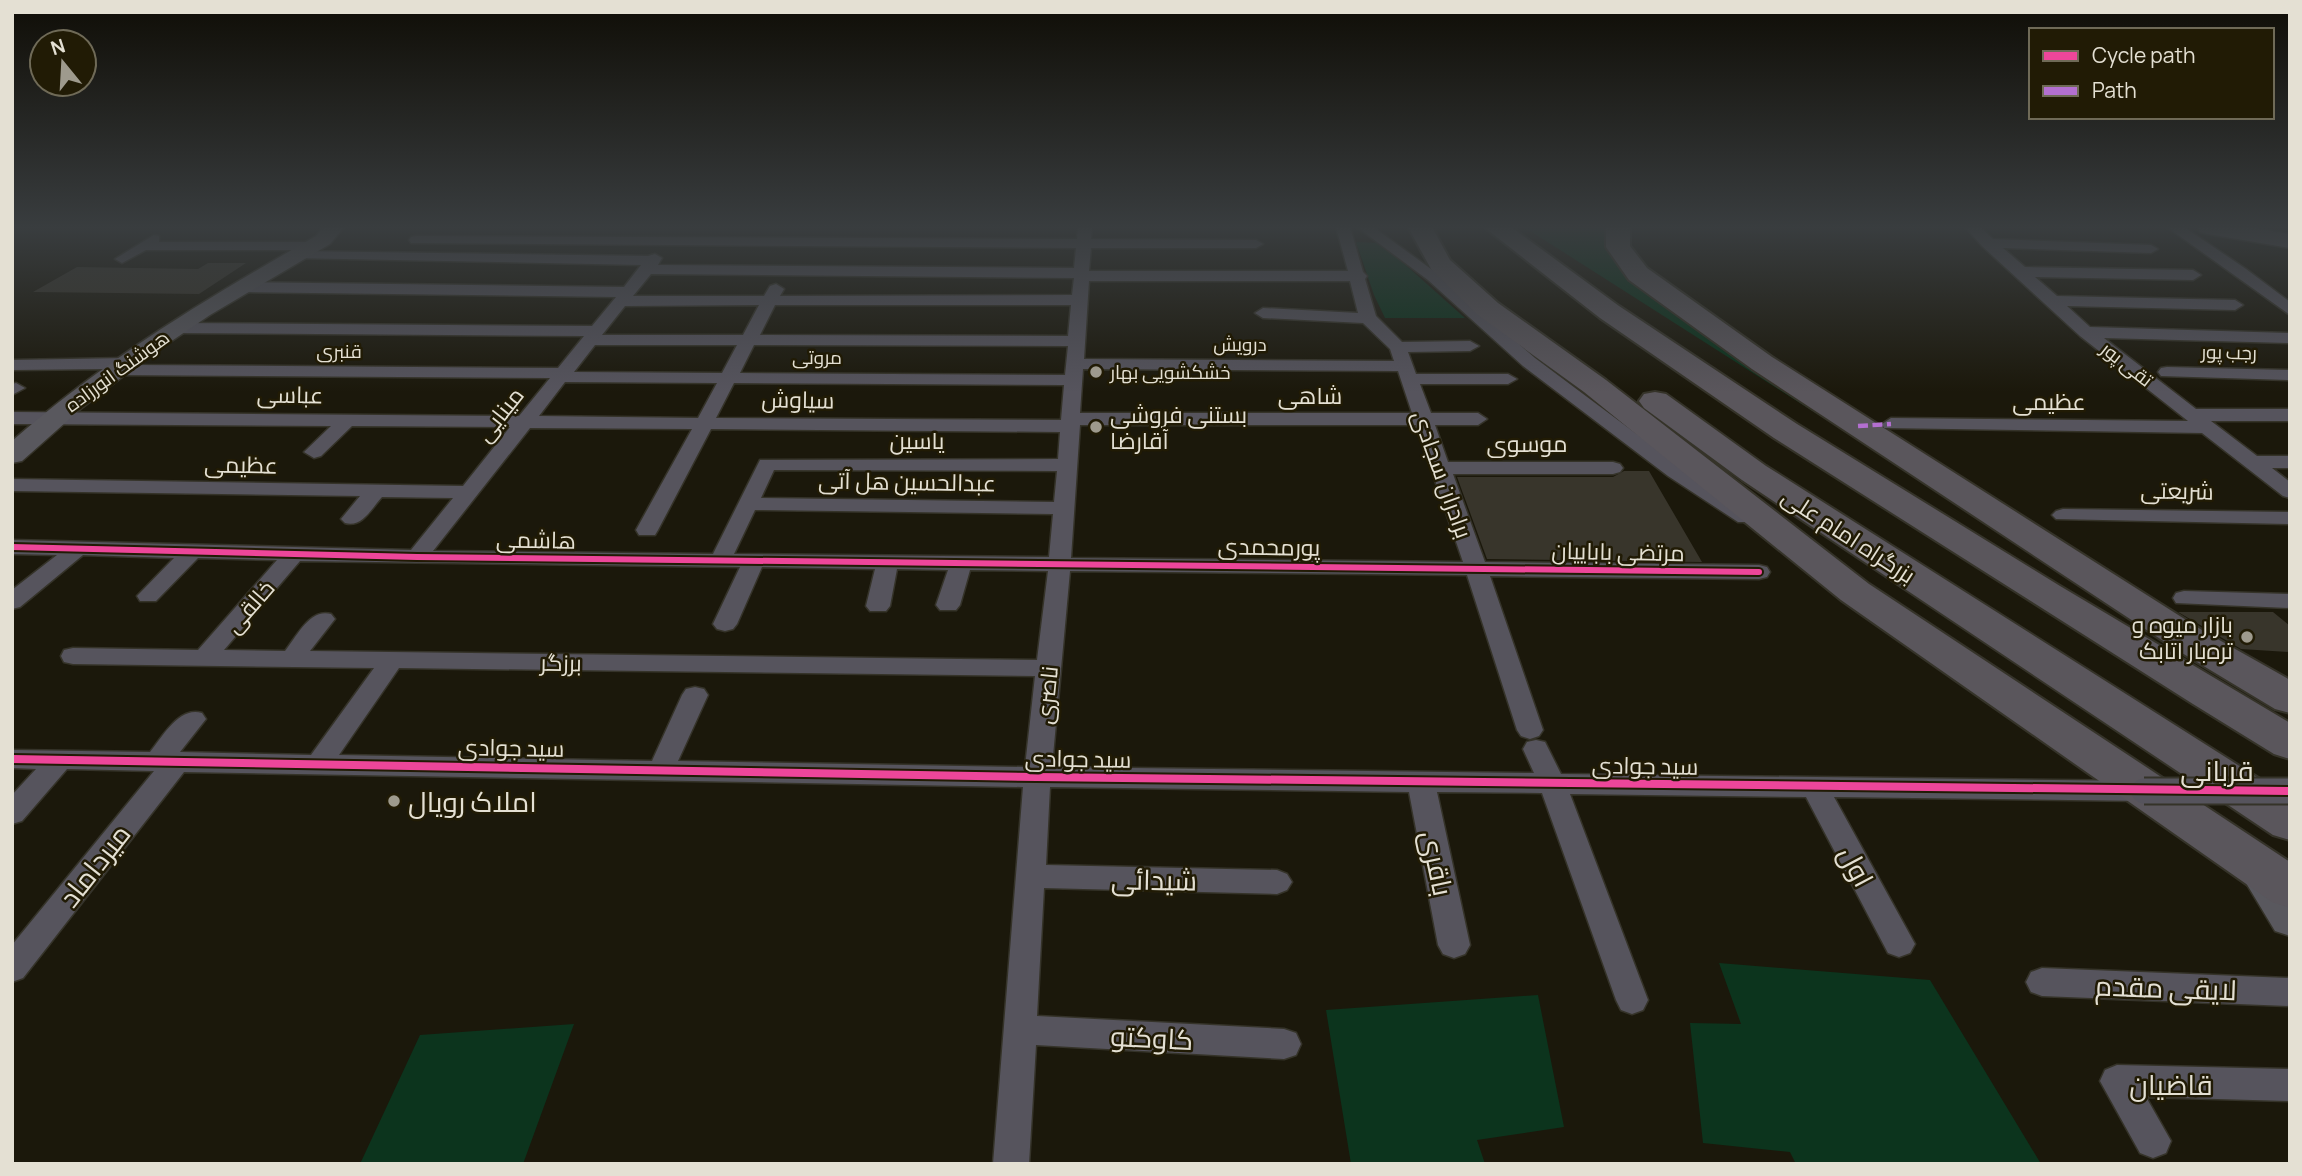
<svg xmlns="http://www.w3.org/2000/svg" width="2302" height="1176" viewBox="0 0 2302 1176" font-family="Manrope,Cairo,sans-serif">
<rect width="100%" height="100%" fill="#1b180b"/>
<path fill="#0c341d" d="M 1524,227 L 1607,227 L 1609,247 L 1938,491 Z
M 1356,242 L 1381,243 L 1465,318 L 1385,318 L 1374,295 Z
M 1719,963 L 1930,980 L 2041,1164 L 1796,1164 L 1790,1152 L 1703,1143 L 1690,1023 L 1741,1024 Z
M 1538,995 L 1564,1127 L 1477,1140 L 1485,1164 L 1351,1164 L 1326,1010 Z
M 574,1024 L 523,1164 L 360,1164 L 420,1035 Z"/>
<path fill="#38352b" d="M 208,263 L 246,263 L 199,294 L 33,292 L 77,267 L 198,269 Z
M 1624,471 L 1649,471 L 1702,562 L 1487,559 L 1457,477 L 1613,477 Z
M 2178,612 L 2273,612 L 2290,626 L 2290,652 L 2241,649 Z"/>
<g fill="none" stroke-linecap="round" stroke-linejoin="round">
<g stroke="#353329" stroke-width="3">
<path id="minor" d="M 1078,227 L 1092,227 L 1091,239 L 1256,240 L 1263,244 L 1256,248 L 1091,248 L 1089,271 L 1348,271 L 1336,227 L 1350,227 L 1363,272 L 1367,276 L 1365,279 L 1376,316 L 1402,342 L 1470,341 L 1479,346 L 1470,351 L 1408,352 L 1416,374 L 1508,374 L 1517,379 L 1508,384 L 1420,384 L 1431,413 L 1478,413 L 1487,419 L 1478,425 L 1435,425 L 1448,462 L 1613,462 L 1620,464 L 1623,468 L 1620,472 L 1613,474 L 1453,474 L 1485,562 L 1759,565 L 1767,567 L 1770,572 L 1767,577 L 1759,579 L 1490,576 L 1543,730 L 1539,736 L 1530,739 L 1521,736 L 1517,730 L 1467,575 L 1070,571 L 1052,767 L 1534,773 L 1523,749 L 1527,742 L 1536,740 L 1545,742 L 1561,774 L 2144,781 L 2154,784 L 2158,791 L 2154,798 L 2144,801 L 1834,797 L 1915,944 L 1910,953 L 1899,957 L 1888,953 L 1806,797 L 1570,794 L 1648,1000 L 1643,1010 L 1632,1014 L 1621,1010 L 1616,1000 L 1542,793 L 1437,792 L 1470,945 L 1465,954 L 1454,958 L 1443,954 L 1438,945 L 1409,792 L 1050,787 L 1046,865 L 1277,870 L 1287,874 L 1292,882 L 1287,890 L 1277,894 L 1044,888 L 1037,1016 L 1284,1029 L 1296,1033 L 1301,1044 L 1296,1055 L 1284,1059 L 1036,1045 L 1029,1164 L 993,1164 L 1023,787 L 184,772 L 23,978 L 12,982 L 12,945 L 154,771 L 67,769 L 22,821 L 12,824 L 12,795 L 36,769 L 12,768 L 12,750 L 150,752 C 163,736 179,706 202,713 L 206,719 L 180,752 L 311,755 L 374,668 L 73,664 L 64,662 L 61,656 L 64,650 L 73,648 L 198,650 L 277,560 L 198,558 L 156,601 L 140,601 L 137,596 L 174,558 L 83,555 L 20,607 L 12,609 L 12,590 L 57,555 L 12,554 L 12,540 L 411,550 L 453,498 L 382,497 C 371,509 362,528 345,523 L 341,519 L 360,496 L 12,491 L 12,479 L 463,486 L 510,427 L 352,426 L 321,456 L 314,458 L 304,452 L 331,426 L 12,424 L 12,412 L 519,416 L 550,378 L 116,375 L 110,374 L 108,369 L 12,370 L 12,360 L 126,358 L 132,359 L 133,365 L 558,368 L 584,336 L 176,333 L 168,328 L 176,323 L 592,326 L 616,297 L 243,292 L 235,287 L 243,282 L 624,287 L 641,265 L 292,258 L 290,255 L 297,251 L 648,256 L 655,254 L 662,258 L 658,265 L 1074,268 L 1076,248 L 411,243 L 409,240 L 411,237 L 416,236 L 1077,239 ZM 651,274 L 1074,278 L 1072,295 L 780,296 L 784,289 L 776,284 L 770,286 L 764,296 L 633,296 ZM 1089,281 L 1350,281 L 1358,313 L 1263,308 L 1255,313 L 1263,318 L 1363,323 L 1390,349 L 1394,361 L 1084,359 ZM 759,305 L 743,335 L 602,335 L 625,306 ZM 775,305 L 1071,305 L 1068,336 L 760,335 ZM 595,345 L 737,345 L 722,373 L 574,372 ZM 754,345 L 1068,346 L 1065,375 L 740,373 ZM 1083,369 L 1398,371 L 1412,413 L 1080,413 ZM 565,382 L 717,383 L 698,418 L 539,416 ZM 734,383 L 1064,385 L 1061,420 L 716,418 ZM 1080,425 L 1416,425 L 1463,562 L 1071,558 ZM 530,428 L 692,429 L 636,530 L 639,535 L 655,535 L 658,530 L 711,429 L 1060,432 L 1058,459 L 760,460 L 713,554 L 433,551 ZM 774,470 L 1057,471 L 1054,502 L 761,498 ZM 755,510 L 1053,514 L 1049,557 L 734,554 ZM 300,561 L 740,567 L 713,624 L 717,629 L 725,631 L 733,629 L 737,624 L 762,567 L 875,569 L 866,606 L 870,611 L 886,611 L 890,606 L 897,569 L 948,570 L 936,605 L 940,610 L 956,610 L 960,605 L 970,570 L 1048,571 L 1037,660 L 310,651 L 335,619 L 331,614 C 310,608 297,636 285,651 L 224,650 ZM 399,668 L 1035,676 L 1025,767 L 678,761 L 708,695 L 704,689 L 695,687 L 686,689 L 682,695 L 652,761 L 339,755 Z
M 1357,227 L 1373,227 L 1438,274 L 1535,358 L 1682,468 L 1752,514 L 1756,518 L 1752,522 L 1738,522 L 1668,476 L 1523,366 L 1428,280 Z
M 1965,227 L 1980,227 L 1993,239 L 2151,245 L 2158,249 L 2151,253 L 2003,248 L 2025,267 L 2193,270 L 2201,275 L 2193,280 L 2035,277 L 2057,296 L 2235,300 L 2243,305 L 2235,310 L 2067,306 L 2090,327 L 2290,333 L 2290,343 L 2104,338 L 2196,409 L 2290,409 L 2290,421 L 2211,421 L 2257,456 L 2290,456 L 2290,468 L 2272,468 L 2290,482 L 2290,498 L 2283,496 L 2202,433 L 1884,428 L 1882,424 L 1891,418 L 2188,421 L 2080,336 L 1982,246 Z
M 2167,227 L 2184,227 L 2246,269 L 2290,302 L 2290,315 Z
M 154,235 L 159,236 L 159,242 L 314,242 L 321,246 L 314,250 L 146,250 L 122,263 L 115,259 Z
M 2167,367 L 2290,370 L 2290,380 L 2161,376 L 2158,372 L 2161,368 Z
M 16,383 L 25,388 L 12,395 L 12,384 Z
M 2063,509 L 2290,512 L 2290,524 L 2056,519 L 2052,515 L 2056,511 Z
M 2184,591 L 2290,594 L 2290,608 L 2176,603 L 2173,598 L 2176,593 Z
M 2042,968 L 2290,978 L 2290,1006 L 2042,996 L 2031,992 L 2026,982 L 2031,972 Z
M 2117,1065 L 2290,1069 L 2290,1101 L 2146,1097 L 2171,1141 L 2166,1153 L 2153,1158 L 2140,1153 L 2100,1081 L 2105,1070 Z"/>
</g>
<g stroke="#353329" stroke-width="3">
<path id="secondary" d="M 323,227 L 344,227 L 330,244 L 210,315 L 148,357 L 83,407 L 22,461 L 12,463 L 12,441 C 108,357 206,299 316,236 Z
M 2257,852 C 2296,865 2290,903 2290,936 L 2275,931 L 2237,868 L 2243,857 Z"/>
</g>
<g stroke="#353329" stroke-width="3">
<path id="primary" d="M 2197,227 L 2249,227 L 2290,234 L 2290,248 L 2208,234 L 2200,232 Z"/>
</g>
<g stroke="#353329" stroke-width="4">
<path id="trunk" d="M 1408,227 L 1432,227 L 1450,260 L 1498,303 L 1606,380 L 1869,584 L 2290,862 L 2290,908 L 2272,902 L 1841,600 L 1584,392 L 1478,315 L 1431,269 Z
M 1484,227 L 1511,227 L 1619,306 L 1797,424 L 2060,586 L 2290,723 L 2290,759 L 2274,754 L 2193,704 L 1774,438 L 1600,318 Z
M 1606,227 L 1630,227 L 1630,246 L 1647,268 L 1772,357 L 2205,632 L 2290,680 L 2290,713 L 2275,709 L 2177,650 L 1752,369 L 1629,280 L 1606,247 Z
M 1655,392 L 1666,394 L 1766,466 L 2290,798 L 2290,840 L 2273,835 L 1742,480 L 1644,408 L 1639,401 L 1644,394 Z"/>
</g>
<use href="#minor" fill="#56545d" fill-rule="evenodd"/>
<use href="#secondary" fill="#59585e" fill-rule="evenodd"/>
<use href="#primary" fill="#57545b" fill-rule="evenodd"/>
<use href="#trunk" fill="#5a565c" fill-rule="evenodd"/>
<g stroke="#353329" stroke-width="29" stroke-linecap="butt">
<path id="minor-bridge" d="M 2144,791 L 2290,791"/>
</g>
<use href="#minor-bridge" stroke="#56545d" stroke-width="25"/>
<path stroke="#b36fd0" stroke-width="4.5" stroke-dasharray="10 4.5" stroke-linecap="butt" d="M 1858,426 L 1891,424"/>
<g stroke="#211b05" stroke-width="10">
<path id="cycleway-far1" d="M 12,547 L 417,557 L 1759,572"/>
</g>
<g stroke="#211b05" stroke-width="12">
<path id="cycleway" d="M 12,759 L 1037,777 L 2290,791"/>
</g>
<use href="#cycleway-far1" stroke="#ed469a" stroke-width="6"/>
<use href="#cycleway" stroke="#ed469a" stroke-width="8"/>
</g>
<linearGradient id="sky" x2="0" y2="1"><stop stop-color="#0f0d06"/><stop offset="0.58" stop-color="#393d3f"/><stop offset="1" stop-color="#393d3f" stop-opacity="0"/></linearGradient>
<rect width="2302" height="392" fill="url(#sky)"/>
<g fill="#9e9a8d" stroke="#211b05" stroke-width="2.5">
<circle cx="1096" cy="372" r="7"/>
<circle cx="1096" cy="427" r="7"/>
<circle cx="2247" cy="637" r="7"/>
<circle cx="394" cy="801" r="7"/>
</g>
<g text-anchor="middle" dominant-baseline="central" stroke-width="5" stroke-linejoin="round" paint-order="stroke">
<g font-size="19" fill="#e4e0d3" stroke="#211b05">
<text x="1240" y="344">درویش</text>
<text x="339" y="351">قنبری</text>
<text transform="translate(2229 352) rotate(1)">رجب پور</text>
<text x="817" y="357">مروتی</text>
<text transform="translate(2127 364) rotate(38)">تقی پور</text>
<text transform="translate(117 371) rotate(-36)">هوشنگ انورزاده</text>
</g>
<g font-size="19" fill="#e4e0d3" stroke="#211b05" text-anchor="start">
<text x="1110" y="372">خشکشویی بهار</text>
</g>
<g font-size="23" fill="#e4e0d3" stroke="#211b05">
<text transform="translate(290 394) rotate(1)">عباسی</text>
<text x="1310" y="395">شاهی</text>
<text transform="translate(798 399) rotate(1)">سیاوش</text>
<text x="2049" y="401">عظیمی</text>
<text transform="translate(499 414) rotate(-52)">مینایی</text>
<text x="917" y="440">یاسین</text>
<text x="1527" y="443">موسوی</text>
<text transform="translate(241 464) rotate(1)">عظیمی</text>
<text transform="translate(1443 474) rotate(70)">برادران سجادی</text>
<text transform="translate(907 481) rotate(1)">عبدالحسین هل آتی</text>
<text transform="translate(2177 490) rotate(1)">شریعتی</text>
<text transform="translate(1849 535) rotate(33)">بزرگراه امام علی</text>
<text transform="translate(536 539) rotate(1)">هاشمی</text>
<text transform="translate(1269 546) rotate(1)">پورمحمدی</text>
<text transform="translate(1618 551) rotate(1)">مرتضی باباییان</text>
<text transform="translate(249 606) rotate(-49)">خالقی</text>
<text transform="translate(561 662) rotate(1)">برزگر</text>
<text transform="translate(1046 695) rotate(-84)">ناصری</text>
<text transform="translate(511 747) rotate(1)">سید جوادی</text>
<text transform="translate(1078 758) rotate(1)">سید جوادی</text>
<text transform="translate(1645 765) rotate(1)">سید جوادی</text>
</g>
<g font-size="23" fill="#e4e0d3" stroke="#211b05" text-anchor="start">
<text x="1110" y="414">بستنی فروشی<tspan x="1110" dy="26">آقارضا</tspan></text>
<text x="2233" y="624" text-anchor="end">بازار میوه و<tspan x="2233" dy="26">تره‌بار اتابک</tspan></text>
</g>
<g font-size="28" fill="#e4e0d3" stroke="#211b05">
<text x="2217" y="770">قربانی</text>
<text transform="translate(1438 863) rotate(78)">باقری</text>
<text transform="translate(94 865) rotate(-52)">میرداماد</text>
<text transform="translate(1857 866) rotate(62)">اول</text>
<text transform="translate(1154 879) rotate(1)">شیدائی</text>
<text transform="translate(2166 987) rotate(2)">لایقی مقدم</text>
<text transform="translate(1152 1037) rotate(3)">کاوکتو</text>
<text x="2171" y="1084">قاضیان</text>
</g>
<g font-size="28" fill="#e4e0d3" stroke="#211b05" text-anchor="start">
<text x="408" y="801">املاک رویال</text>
</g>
</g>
<rect width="2302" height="1176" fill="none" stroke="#e4e0d3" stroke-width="28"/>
<rect x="2029" y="28" width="245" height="91" fill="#211b05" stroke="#6f6a57" stroke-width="2"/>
<rect x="2043" y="51" width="35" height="10" fill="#ed469a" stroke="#6f6a57" stroke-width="2"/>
<text x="2092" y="63" font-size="21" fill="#e4e0d3">Cycle path</text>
<rect x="2043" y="86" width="35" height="10" fill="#b36fd0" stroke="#6f6a57" stroke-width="2"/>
<text x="2092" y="98" font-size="21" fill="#e4e0d3">Path</text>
<g transform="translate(63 63) rotate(342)"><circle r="33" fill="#211b05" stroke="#6f6a57" stroke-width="2"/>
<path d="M0-5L12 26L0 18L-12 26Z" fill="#9e9a8d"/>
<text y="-10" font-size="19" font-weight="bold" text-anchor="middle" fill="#e4e0d3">N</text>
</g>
</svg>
